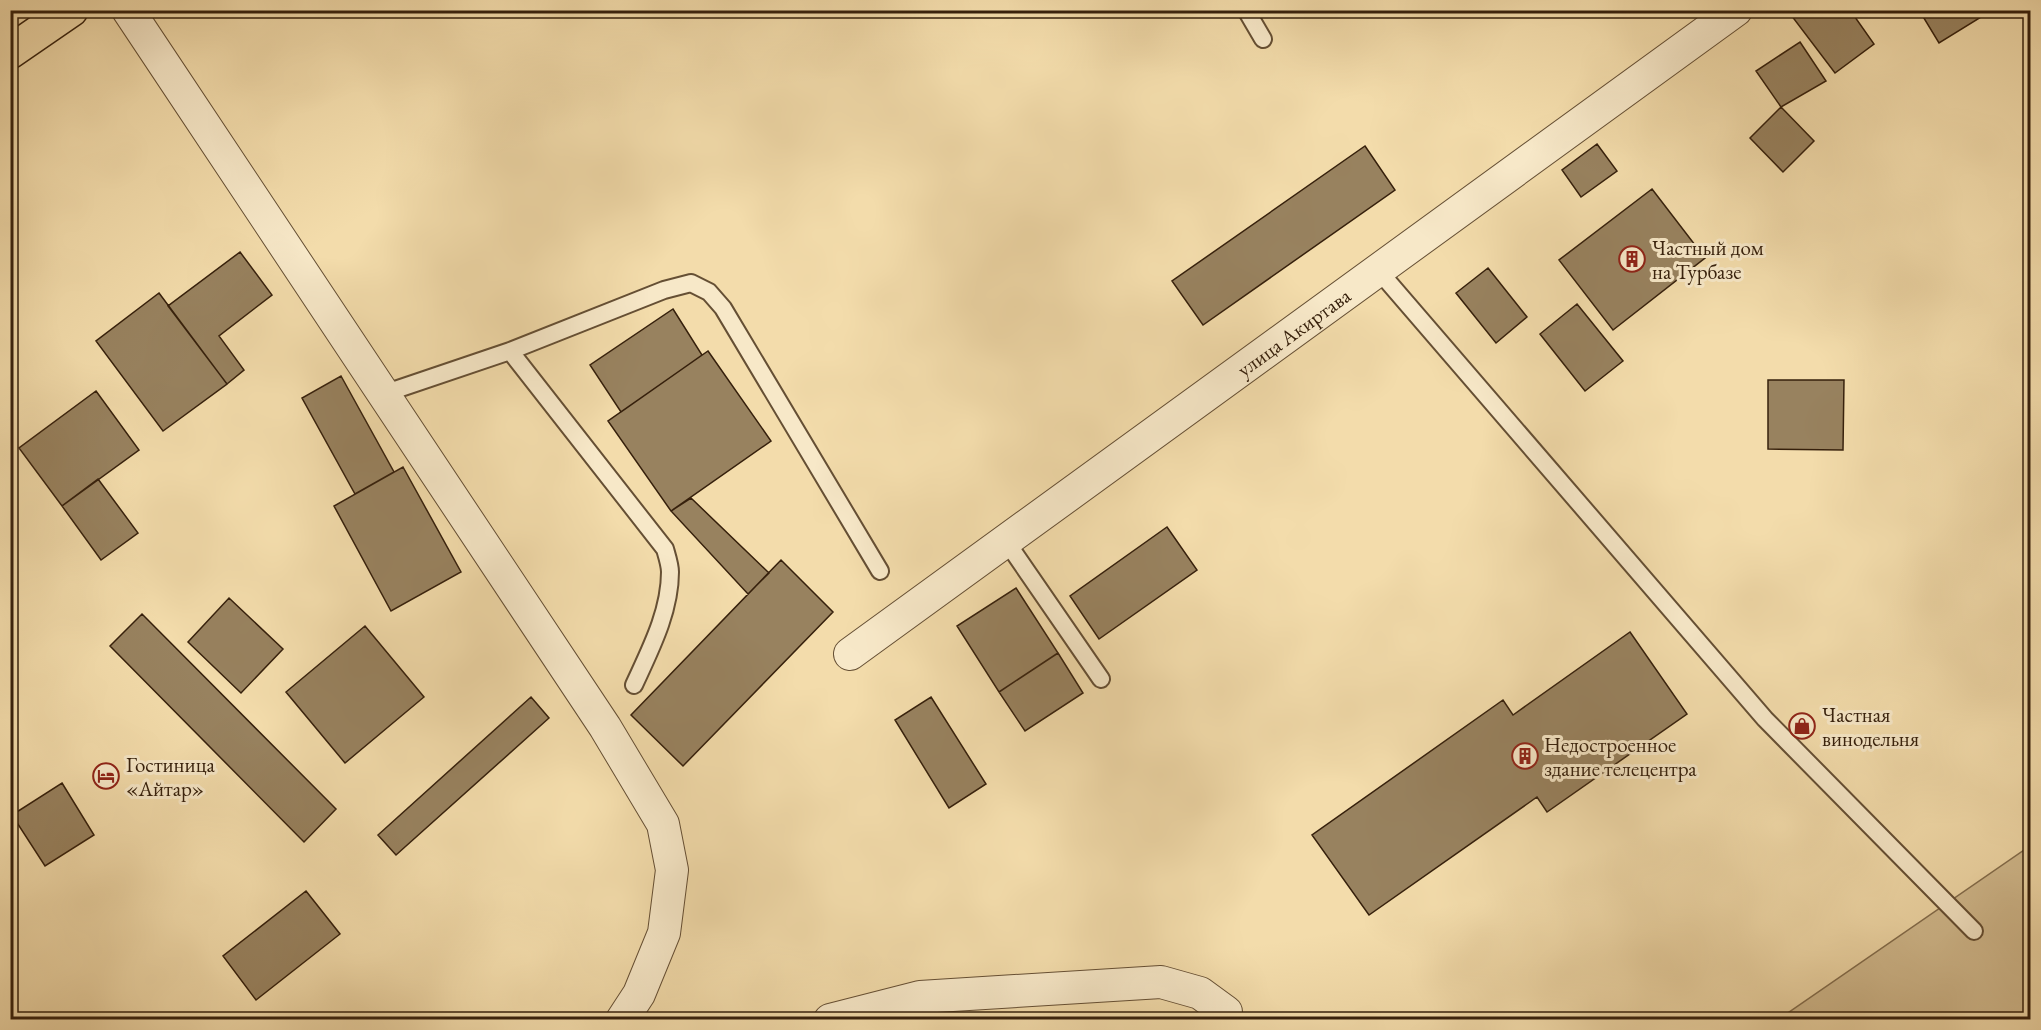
<svg xmlns="http://www.w3.org/2000/svg" width="2041" height="1030" viewBox="0 0 2041 1030" font-family="'EB Garamond',serif">
<rect width="100%" height="100%" fill="#f3dcab"/>
<filter id="stains"><feTurbulence type="fractalNoise" baseFrequency=".00333" numOctaves="4"/><feColorMatrix values="0 0 0 0 .2 0 0 0 0 .09 0 0 0 0 .02 0 0 0 .5 -.17"/></filter>
<radialGradient id="worn" r=".72"><stop offset=".6" stop-color="#630" stop-opacity="0"/><stop offset="1" stop-color="#630" stop-opacity=".3"/></radialGradient>
<path fill="#d3bc90" stroke="#846e4e" stroke-width="1.5" d="M 2030,846 L 2030,1019 L 1779,1019 Z"/>
<path fill="#98825f" stroke="#36200c" stroke-width="1.5" d="M 1850,10 L 1874,44 L 1835,73 L 1788,11 Z
M 1919,10 L 1984,10 L 1986,14 L 1939,43 Z
M 1800,42 L 1826,81 L 1781,107 L 1756,71 Z
M 1781,107 L 1814,141 L 1783,172 L 1750,138 Z
M 1597,144 L 1617,171 L 1581,197 L 1562,170 Z
M 1365,146 L 1395,190 L 1203,325 L 1172,281 Z
M 1652,189 L 1705,258 L 1613,330 L 1559,260 Z
M 240,252 L 272,295 L 219,336 L 244,370 L 227,384 L 168,306 Z
M 1488,268 L 1527,317 L 1496,343 L 1456,293 Z
M 159,293 L 227,384 L 163,431 L 96,341 Z
M 1577,304 L 1623,361 L 1585,391 L 1540,334 Z
M 673,309 L 702,355 L 621,412 L 590,365 Z
M 708,351 L 771,441 L 671,511 L 608,421 Z
M 341,376 L 394,472 L 355,494 L 302,398 Z
M 1768,380 L 1844,380 L 1843,450 L 1768,449 Z
M 96,391 L 139,450 L 62,506 L 19,448 Z
M 403,467 L 461,572 L 391,611 L 334,506 Z
M 98,479 L 138,533 L 101,560 L 62,506 Z
M 691,498 L 769,573 L 748,594 L 671,511 Z
M 1167,527 L 1197,570 L 1099,639 L 1070,596 Z
M 781,560 L 833,612 L 683,766 L 631,715 Z
M 1016,588 L 1058,653 L 999,692 L 957,626 Z
M 229,598 L 283,649 L 241,693 L 188,642 Z
M 142,614 L 336,809 L 304,842 L 110,646 Z
M 365,626 L 424,697 L 345,763 L 286,692 Z
M 1630,632 L 1687,714 L 1547,812 L 1537,797 L 1369,915 L 1312,835 L 1503,700 L 1513,715 Z
M 1058,653 L 1083,693 L 1025,731 L 999,692 Z
M 531,697 L 549,718 L 396,855 L 378,835 Z
M 931,697 L 986,784 L 949,808 L 895,720 Z
M 62,783 L 94,835 L 45,866 L 12,815 Z
M 306,891 L 340,934 L 256,1000 L 223,956 Z"/>
<g fill="none" stroke-linecap="round" stroke-linejoin="round">
<g stroke="#654f34" stroke-width="20">
<path id="service" d="M 1246,10 L 1263,39
M 1378,270 L 1765,719 L 1974,931
M 510,351 L 665,549 C 667,556 670,565 670,572 C 670,612 650,650 634,685
M 383,394 L 510,351 L 664,290 L 691,283 L 709,292 L 723,308 L 880,571
M 1006,541 L 1101,679"/>
</g>
<g stroke="#654f34" stroke-width="34">
<g id="minor">
<path d="M 128,10 L 605,727 L 663,824 L 672,870 L 664,933 L 639,994 L 622,1020"/>
<path id="s1" d="M 850,654 L 1736,10"/>
<path d="M 830,1020 L 920,997 L 1161,982 L 1200,993 L 1226,1012 L 1226,1020"/>
</g>
</g>
<g stroke="#36200c" stroke-width="36">
<path id="trunk" d="M 10,52 L 71,10"/>
</g>
<path stroke="#36200c" stroke-width="4" stroke-dasharray="1.5 3" stroke-linecap="butt" d="M 10,88 L 18,84"/>
<use href="#service" stroke="#f7e8c8" stroke-width="16"/>
<use href="#minor" stroke="#f7e8c8" stroke-width="32"/>
<use href="#trunk" stroke="#f3dcab" stroke-width="33"/>
</g>
<defs>
<g id="building-ring" transform="scale(1.35)"><circle r="9.5" fill="#f7e8c8" stroke="#8f2418" stroke-width="1.5"/><path d="M-4-6H4V6H1V3H-1V6H-4ZM-2.5-4.3h1.7v1.8h-1.7ZM.8-4.3h1.7v1.8H.8ZM-2.5-1h1.7V.8h-1.7ZM.8-1h1.7V.8H.8Z" fill="#8f2418"/></g>
<g id="shop-ring" transform="scale(1.35)"><circle r="9.5" fill="#f7e8c8" stroke="#8f2418" stroke-width="1.5"/><path d="M-5-2.5h2.3a2.7 3.5 0 0 1 5.4 0H5L5.5 6h-11ZM-1.5-2.5h3a1.5 2.3 0 0 0-3 0Z" fill="#8f2418"/></g>
<g id="hotel-ring" transform="scale(1.35)"><circle r="9.5" fill="#f7e8c8" stroke="#8f2418" stroke-width="1.5"/><path d="M-6-4.5h1.5V1H6V5H4.5V3h-9V5H-6ZM-4 0a1.8 1.8 0 1 1 3.6 0ZM.5 0V-2.5h3Q6-2.5 6 0Z" fill="#8f2418"/></g>
</defs>
<g fill-rule="evenodd">
<use href="#building-ring" x="1632" y="259"/>
<use href="#shop-ring" x="1802" y="726"/>
<use href="#building-ring" x="1525" y="756"/>
<use href="#hotel-ring" x="106" y="776"/>
</g>
<g text-anchor="middle" dominant-baseline="central" stroke-width="6" stroke-linejoin="round" paint-order="stroke">
<g font-size="21" fill="#36200c" stroke="#f7e8c8" text-anchor="start">
<text x="1652" y="247">Частный дом<tspan x="1652" dy="24">на Турбазе</tspan></text>
<text x="1822" y="714">Частная<tspan x="1822" dy="24">винодельня</tspan></text>
<text x="1544" y="744">Недостроенное<tspan x="1544" dy="24">здание телецентра</tspan></text>
<text x="126" y="764">Гостиница<tspan x="126" dy="24">«Айтар»</tspan></text>
</g>
<g font-size="21" fill="#36200c" stroke="#f7e8c8">
<text stroke="none"><textPath href="#s1" startOffset="548">улица Акиртава</textPath></text>
</g>
</g>
<rect width="2041" height="1030" fill="none" stroke="#f3dcab" stroke-width="36"/>
<rect x="12" y="12" width="2017" height="1006" fill="none" stroke="#36200c" stroke-width="3"/>
<rect x="18" y="18" width="2005" height="994" fill="none" stroke="#36200c" stroke-width="1.5"/>
<rect width="100%" height="100%" filter="url(#stains)"/>
<rect width="100%" height="100%" fill="url(#worn)"/>
</svg>
